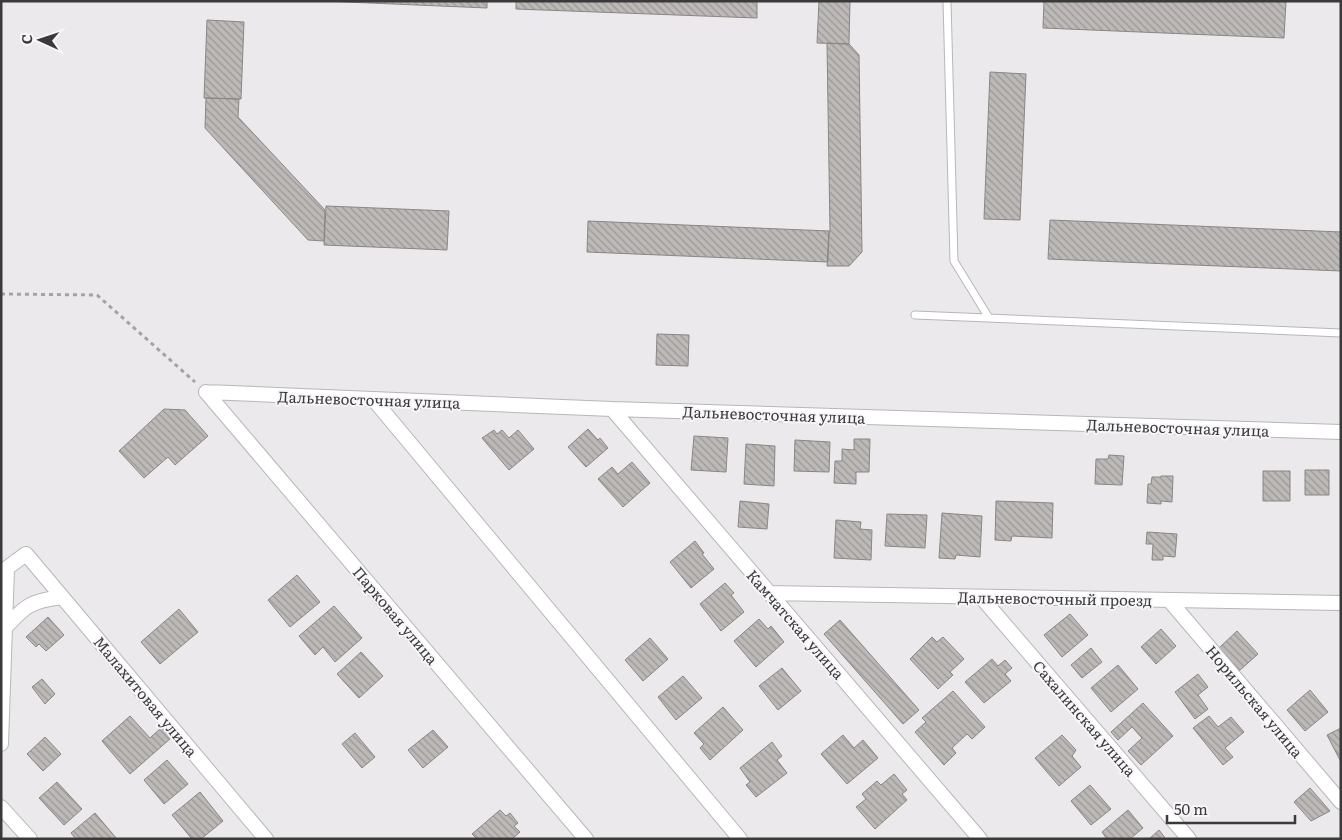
<svg xmlns="http://www.w3.org/2000/svg" width="1342" height="840" viewBox="0 0 1342 840" font-family="Literata,serif">
<defs>
<pattern id="building-back-hatch" width="6" height="6" patternUnits="userSpaceOnUse" patternTransform="scale(1.25)"><rect width="6" height="6" fill="#bcb9b7"/><path d="M-1 5l2 2M0 0l6 6M5-1l2 2" fill="none" stroke="#9a9796"/></pattern>
</defs>
<rect width="100%" height="100%" fill="#ebe9ec"/>
<path fill="url(#building-back-hatch)" stroke="#898684" d="M 323,1 L 487,1 L 487,8 Z
M 516,1 L 757,1 L 757,18 L 516,9 Z
M 819,1 L 850,1 L 849,44 L 817,43 Z
M 1044,1 L 1286,1 L 1284,38 L 1043,28 Z
M 207,20 L 244,22 L 241,99 L 204,98 Z
M 827,43 L 849,44 L 859,55 L 862,252 L 849,266 L 827,266 L 829,231 L 830,231 Z
M 990,72 L 1026,74 L 1020,220 L 984,219 Z
M 206,98 L 239,99 L 238,117 L 325,210 L 324,241 L 308,240 L 205,128 Z
M 326,206 L 449,211 L 447,250 L 324,245 Z
M 1050,220 L 1341,232 L 1341,271 L 1048,259 Z
M 588,221 L 829,231 L 828,262 L 587,252 Z
M 657,334 L 689,335 L 688,366 L 656,365 Z
M 164,409 L 185,410 L 208,436 L 175,465 L 168,457 L 144,478 L 119,451 Z
M 588,429 L 598,440 L 600,438 L 608,448 L 586,467 L 568,447 Z
M 494,430 L 497,434 L 502,430 L 509,438 L 518,430 L 534,449 L 509,470 L 482,438 Z
M 694,436 L 728,438 L 726,472 L 691,470 Z
M 854,439 L 870,439 L 869,472 L 856,472 L 856,484 L 834,483 L 835,461 L 842,461 L 842,449 L 854,450 Z
M 795,440 L 830,442 L 829,472 L 794,471 Z
M 746,444 L 775,446 L 774,486 L 744,484 Z
M 1109,455 L 1124,456 L 1122,485 L 1095,484 L 1096,459 L 1108,459 Z
M 632,462 L 650,483 L 623,507 L 598,479 L 612,467 L 618,474 Z
M 1305,470 L 1329,470 L 1329,495 L 1305,495 Z
M 1263,471 L 1290,471 L 1290,501 L 1263,501 Z
M 1161,476 L 1173,476 L 1172,502 L 1161,501 L 1161,504 L 1147,503 L 1148,484 L 1151,484 L 1152,477 L 1161,477 Z
M 740,501 L 769,504 L 767,529 L 738,527 Z
M 996,501 L 1053,503 L 1052,538 L 1012,536 L 1011,541 L 995,540 Z
M 942,513 L 982,516 L 980,557 L 956,555 L 955,559 L 939,558 Z
M 887,514 L 927,515 L 925,548 L 885,546 Z
M 836,520 L 861,522 L 860,529 L 872,530 L 871,560 L 834,558 Z
M 1147,532 L 1177,534 L 1175,557 L 1163,556 L 1163,560 L 1152,560 L 1153,544 L 1146,544 Z
M 695,541 L 704,553 L 702,554 L 714,569 L 691,588 L 670,562 Z
M 297,575 L 320,602 L 290,627 L 268,600 Z
M 725,583 L 734,593 L 731,595 L 744,612 L 721,631 L 700,604 Z
M 334,606 L 362,638 L 335,662 L 323,647 L 315,655 L 299,636 Z
M 179,609 L 198,632 L 160,664 L 141,642 Z
M 1070,614 L 1088,635 L 1062,657 L 1044,635 Z
M 48,617 L 64,635 L 46,651 L 39,644 L 36,647 L 26,637 Z
M 759,619 L 768,629 L 771,626 L 784,642 L 756,667 L 734,641 Z
M 840,620 L 919,710 L 903,724 L 824,634 Z
M 1161,629 L 1176,646 L 1156,664 L 1141,647 Z
M 1237,631 L 1258,654 L 1239,671 L 1219,648 Z
M 932,637 L 937,642 L 943,637 L 964,659 L 950,672 L 953,675 L 938,689 L 910,659 Z
M 650,638 L 668,659 L 643,681 L 625,660 Z
M 1091,648 L 1102,662 L 1082,678 L 1071,665 Z
M 361,652 L 383,676 L 359,698 L 337,674 Z
M 992,659 L 998,666 L 1005,660 L 1012,668 L 1005,674 L 1011,681 L 984,703 L 965,682 Z
M 1118,665 L 1138,689 L 1111,712 L 1091,688 Z
M 782,668 L 801,691 L 778,710 L 759,686 Z
M 1198,674 L 1208,687 L 1198,695 L 1208,709 L 1195,719 L 1175,692 Z
M 683,676 L 702,698 L 676,720 L 658,697 Z
M 42,679 L 55,694 L 45,704 L 32,687 Z
M 1310,690 L 1328,712 L 1305,731 L 1287,710 Z
M 953,691 L 985,727 L 972,739 L 967,734 L 952,748 L 956,753 L 944,765 L 915,732 L 926,722 L 922,718 Z
M 1143,703 L 1173,736 L 1141,765 L 1128,751 L 1142,738 L 1132,727 L 1118,740 L 1111,732 Z
M 723,707 L 743,730 L 710,760 L 700,748 L 704,744 L 694,733 Z
M 130,716 L 150,738 L 162,727 L 171,738 L 130,774 L 102,741 Z
M 1209,716 L 1218,727 L 1231,717 L 1244,732 L 1225,748 L 1233,757 L 1223,765 L 1193,728 Z
M 1341,728 L 1341,762 L 1327,735 Z
M 433,730 L 448,747 L 423,768 L 408,750 Z
M 355,733 L 375,757 L 362,768 L 342,744 Z
M 843,735 L 854,748 L 863,740 L 878,758 L 847,784 L 821,754 Z
M 1062,735 L 1076,750 L 1072,756 L 1081,767 L 1059,786 L 1035,758 Z
M 45,737 L 61,754 L 43,771 L 27,754 Z
M 772,742 L 782,756 L 777,760 L 787,773 L 756,797 L 746,785 L 750,782 L 740,768 Z
M 167,760 L 188,784 L 164,804 L 144,780 Z
M 894,774 L 907,790 L 902,794 L 907,800 L 875,829 L 856,807 L 866,799 L 862,794 L 877,781 L 881,785 Z
M 57,782 L 82,809 L 64,825 L 39,798 Z
M 1090,785 L 1111,809 L 1091,825 L 1071,801 Z
M 1310,788 L 1330,811 L 1311,821 L 1294,802 Z
M 200,792 L 223,821 L 201,839 L 192,839 L 172,815 Z
M 500,810 L 506,816 L 510,813 L 518,823 L 514,826 L 520,832 L 512,839 L 477,839 L 472,834 Z
M 1128,810 L 1143,828 L 1130,839 L 1107,839 L 1102,832 Z
M 95,813 L 117,839 L 76,839 L 71,833 Z
M 1159,830 L 1166,839 L 1149,839 Z"/>
<g fill="none" stroke-linecap="round" stroke-linejoin="round">
<g stroke="#b7b6b9" stroke-width="9">
<path id="service" d="M 947,1 L 954,261 L 989,318
M 915,315 L 1341,333"/>
</g>
<g stroke="#b7b6b9" stroke-width="16">
<path id="minor" d="M 206,392 L 612,409 L 1341,432
M 206,392 L 586,839
M 374,400 L 740,839
M 612,409 L 980,839
M 768,593 L 1341,603
M 981,597 L 1189,839
M 1169,600 L 1341,802
M 4,629 C 25,606 30,601 62,597
M 1,744 L 7,568 L 26,554 L 266,839
M 1,807 L 30,839"/>
</g>
<path stroke="#a3a2a4" stroke-width="3" stroke-dasharray="4 4" stroke-linecap="butt" d="M 1,294 L 97,295 L 195,382"/>
<use href="#service" stroke="#fff" stroke-width="7"/>
<use href="#minor" stroke="#fff" stroke-width="14"/>
</g>
<g text-anchor="middle" dominant-baseline="central" stroke-width="4" stroke-linejoin="round" paint-order="stroke">
<g font-size="15" fill="#3a3a3b" stroke="#f8f6fa">
<text transform="translate(369 399) rotate(2)">Дальневосточная улица</text>
<text transform="translate(774 414) rotate(2)">Дальневосточная улица</text>
<text transform="translate(1178 427) rotate(2)">Дальневосточная улица</text>
<text transform="translate(1055 598) rotate(1)">Дальневосточный проезд</text>
<text transform="translate(396 615) rotate(50)">Парковая улица</text>
<text transform="translate(796 624) rotate(49)">Камчатская улица</text>
<text transform="translate(146 696) rotate(50)">Малахитовая улица</text>
<text transform="translate(1255 701) rotate(50)">Норильская улица</text>
<text transform="translate(1085 718) rotate(49)">Сахалинская улица</text>
</g>
</g>
<rect width="1342" height="840" fill="none" stroke="#3a3a3b" stroke-width="5"/>
<g transform="translate(40 40) rotate(273)" stroke="#f8f6fa" stroke-width="4" paint-order="stroke">
<path d="M0-4L9 19L0 12L-9 19Z" fill="#3a3a3b"/>
<text y="-8" font-size="14" font-weight="bold" text-anchor="middle" fill="#3a3a3b">С</text>
</g>
<path d="M1167 815v8h128v-8" fill="none" stroke="#3a3a3b" stroke-width="2.5"/>
<text x="1174" y="815" font-size="15" fill="#3a3a3b" stroke="#f8f6fa" stroke-width="4" paint-order="stroke">50 m</text>
</svg>
